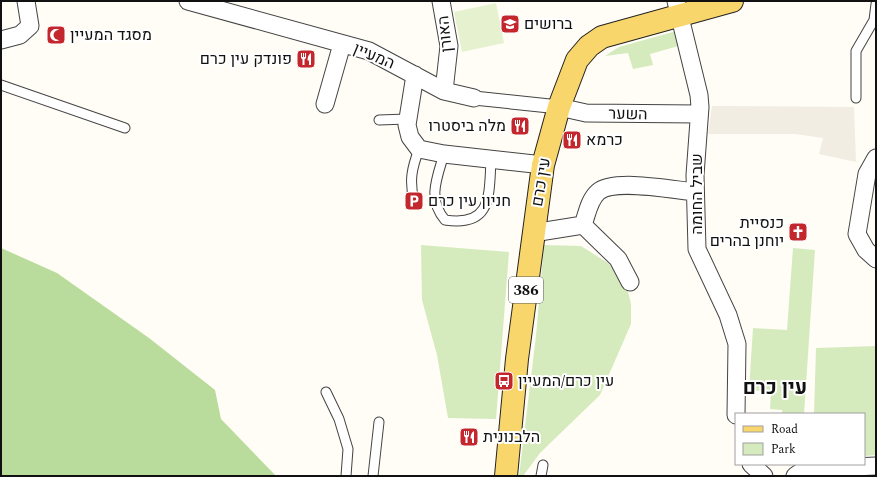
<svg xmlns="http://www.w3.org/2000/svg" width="877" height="477" viewBox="0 0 877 477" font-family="Spectral,Heebo,serif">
<rect width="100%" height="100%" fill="#fffdf5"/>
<path fill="#d5ebbd" d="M 680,30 L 682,45 L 650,54 L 653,65 L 633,69 L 628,53 L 605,56 L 619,47 Z
M 421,245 L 509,252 L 496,419 L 448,418 L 437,355 L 422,300 Z
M 544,245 L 581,246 L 608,263 L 626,284 L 631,304 L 631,324 L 600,395 L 540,453 L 523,476 L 519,476 L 536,336 Z
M 793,248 L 815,250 L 804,414 L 782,414 L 782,410 L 770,409 L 771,392 L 749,390 L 753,328 L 787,330 Z
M 876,346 L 876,455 L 864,456 L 864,414 L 814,414 L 816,348 Z"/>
<path fill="#b9dc9c" d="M 1,248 L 57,273 L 149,338 L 215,390 L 221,419 L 276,476 L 1,476 Z"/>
<path fill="#e6f2cf" d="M 496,3 L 504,43 L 462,52 L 454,12 Z"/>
<path fill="#f1ede2" d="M 712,106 L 854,107 L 856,162 L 819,154 L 823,138 L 795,134 L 708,134 Z"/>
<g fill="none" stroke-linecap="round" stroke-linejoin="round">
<g stroke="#444" stroke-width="11">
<path id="service" d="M 1,85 L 125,128
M 856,98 L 856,51 L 874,20 L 876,4
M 379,120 L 407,119
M 444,154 C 437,178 427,199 445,220 C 492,227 489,196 491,160
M 414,201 C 409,180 412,168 419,149
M 326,392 L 339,419 L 348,449 L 346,476
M 373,476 L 379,422
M 541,476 L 543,465"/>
</g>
<g stroke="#444" stroke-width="15">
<path id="pedestrian" d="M 474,98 L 559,107"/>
</g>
<g stroke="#444" stroke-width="19">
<path id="minor" d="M 188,1 L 369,51 L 444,91 L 474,98
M 441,1 L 449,46 L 444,91
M 676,1 L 699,95 L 700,107 L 695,175 L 697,249 L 728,315 L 737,344 L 736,415
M 1,40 L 20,35 L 30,26 L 26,1
M 415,75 L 407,125 L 410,137 L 419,149 L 444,154 L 543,165
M 325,104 L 342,44
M 559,107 L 586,113 L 698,114
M 876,158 L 867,174 L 857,234 L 866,250 L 876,259
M 583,225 L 618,259 L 630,282
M 533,233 L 583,225 C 587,214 589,200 598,192 C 614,178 674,190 695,192
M 751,464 L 764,476
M 795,476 L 805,469 L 876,466"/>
</g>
<g stroke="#222" stroke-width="24">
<path id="primary" d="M 506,476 L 517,359 L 543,165 L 559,107 L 577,60 L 589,46 L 602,37 L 732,1"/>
</g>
<use href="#service" stroke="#fff" stroke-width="9"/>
<use href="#pedestrian" stroke="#fff" stroke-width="13"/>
<use href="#minor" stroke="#fff" stroke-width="17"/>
<use href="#primary" stroke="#f9d66b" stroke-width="22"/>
</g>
<defs>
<g id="school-square" transform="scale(1)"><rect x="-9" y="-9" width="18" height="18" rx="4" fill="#c4262e" stroke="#fff"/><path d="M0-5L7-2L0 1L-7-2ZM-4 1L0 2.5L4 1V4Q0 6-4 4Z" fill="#fff"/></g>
<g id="mosque-square" transform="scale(1)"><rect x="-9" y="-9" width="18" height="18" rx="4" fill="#c4262e" stroke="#fff"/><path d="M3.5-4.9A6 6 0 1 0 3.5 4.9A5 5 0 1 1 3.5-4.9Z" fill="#fff"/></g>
<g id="restaurant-square" transform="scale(1)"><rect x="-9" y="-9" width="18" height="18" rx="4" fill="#c4262e" stroke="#fff"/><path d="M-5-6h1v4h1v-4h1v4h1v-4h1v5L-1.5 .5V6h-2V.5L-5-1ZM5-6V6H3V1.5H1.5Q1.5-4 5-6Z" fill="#fff"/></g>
<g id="parking-square" transform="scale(1)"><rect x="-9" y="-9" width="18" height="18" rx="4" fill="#c4262e" stroke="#fff"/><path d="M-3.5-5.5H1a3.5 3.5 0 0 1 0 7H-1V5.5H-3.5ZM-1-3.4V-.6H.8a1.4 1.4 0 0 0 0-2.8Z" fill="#fff"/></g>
<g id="church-square" transform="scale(1)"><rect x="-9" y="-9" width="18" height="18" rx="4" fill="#c4262e" stroke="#fff"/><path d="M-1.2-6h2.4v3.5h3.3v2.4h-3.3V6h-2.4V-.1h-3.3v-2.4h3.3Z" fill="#fff"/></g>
<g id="bus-square" transform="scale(1)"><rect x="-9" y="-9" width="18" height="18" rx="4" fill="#c4262e" stroke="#fff"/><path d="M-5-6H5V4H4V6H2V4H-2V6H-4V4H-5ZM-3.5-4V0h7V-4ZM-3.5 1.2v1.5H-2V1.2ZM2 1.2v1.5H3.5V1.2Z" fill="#fff"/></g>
</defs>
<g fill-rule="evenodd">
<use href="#school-square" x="510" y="24"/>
<use href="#mosque-square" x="56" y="35"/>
<use href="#restaurant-square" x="306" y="59"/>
<use href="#restaurant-square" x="520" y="126"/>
<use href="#restaurant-square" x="572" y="140"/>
<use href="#parking-square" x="414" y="201"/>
<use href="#church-square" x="798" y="232"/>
<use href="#bus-square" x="504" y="381"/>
<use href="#restaurant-square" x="469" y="437"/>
</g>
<g text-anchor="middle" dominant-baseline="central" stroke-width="4" stroke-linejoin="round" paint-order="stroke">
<rect fill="#fff" stroke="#585858" stroke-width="1" x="509" y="277" width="34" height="26" rx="3"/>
<g font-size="15" font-weight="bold" fill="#111">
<text x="526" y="290">386</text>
</g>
<g font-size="16" fill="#111" stroke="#fff" text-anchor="start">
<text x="524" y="24">ברושים</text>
<text x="70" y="35">מסגד המעיין</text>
<text x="292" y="59" text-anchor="end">פונדק עין כרם</text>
<text x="506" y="126" text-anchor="end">מלה ביסטרו</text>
<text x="586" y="140">כרמא</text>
<text x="428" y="201">חניון עין כרם</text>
<text x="784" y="223" text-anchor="end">כנסיית<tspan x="784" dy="18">יוחנן בהרים</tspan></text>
<text x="518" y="381">עין כרם/המעיין</text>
<text x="483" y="437">הלבנונית</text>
</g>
<g font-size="16" fill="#111" stroke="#fff">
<text transform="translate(445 34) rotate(-96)">האורן</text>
<text transform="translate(374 56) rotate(23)">המעיין</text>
<text transform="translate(628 114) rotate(1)">השער</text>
<text transform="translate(541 182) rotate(-80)">עין כרם</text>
<text transform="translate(697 194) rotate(-90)">שביל החומה</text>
</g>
<g font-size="20" font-weight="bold" fill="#111" stroke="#fff">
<text x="775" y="388">עין כרם</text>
</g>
</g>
<rect width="877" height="477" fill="none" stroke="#111111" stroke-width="4"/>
<rect x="735" y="413" width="130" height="52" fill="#ffffff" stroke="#a0a0a0"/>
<rect x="743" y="426" width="20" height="6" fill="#f9d66b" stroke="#a0a0a0"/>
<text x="771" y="433" font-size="12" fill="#111111">Road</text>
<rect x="743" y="443" width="20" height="12" fill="#d5ebbd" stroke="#a0a0a0"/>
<text x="771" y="453" font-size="12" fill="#111111">Park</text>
</svg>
